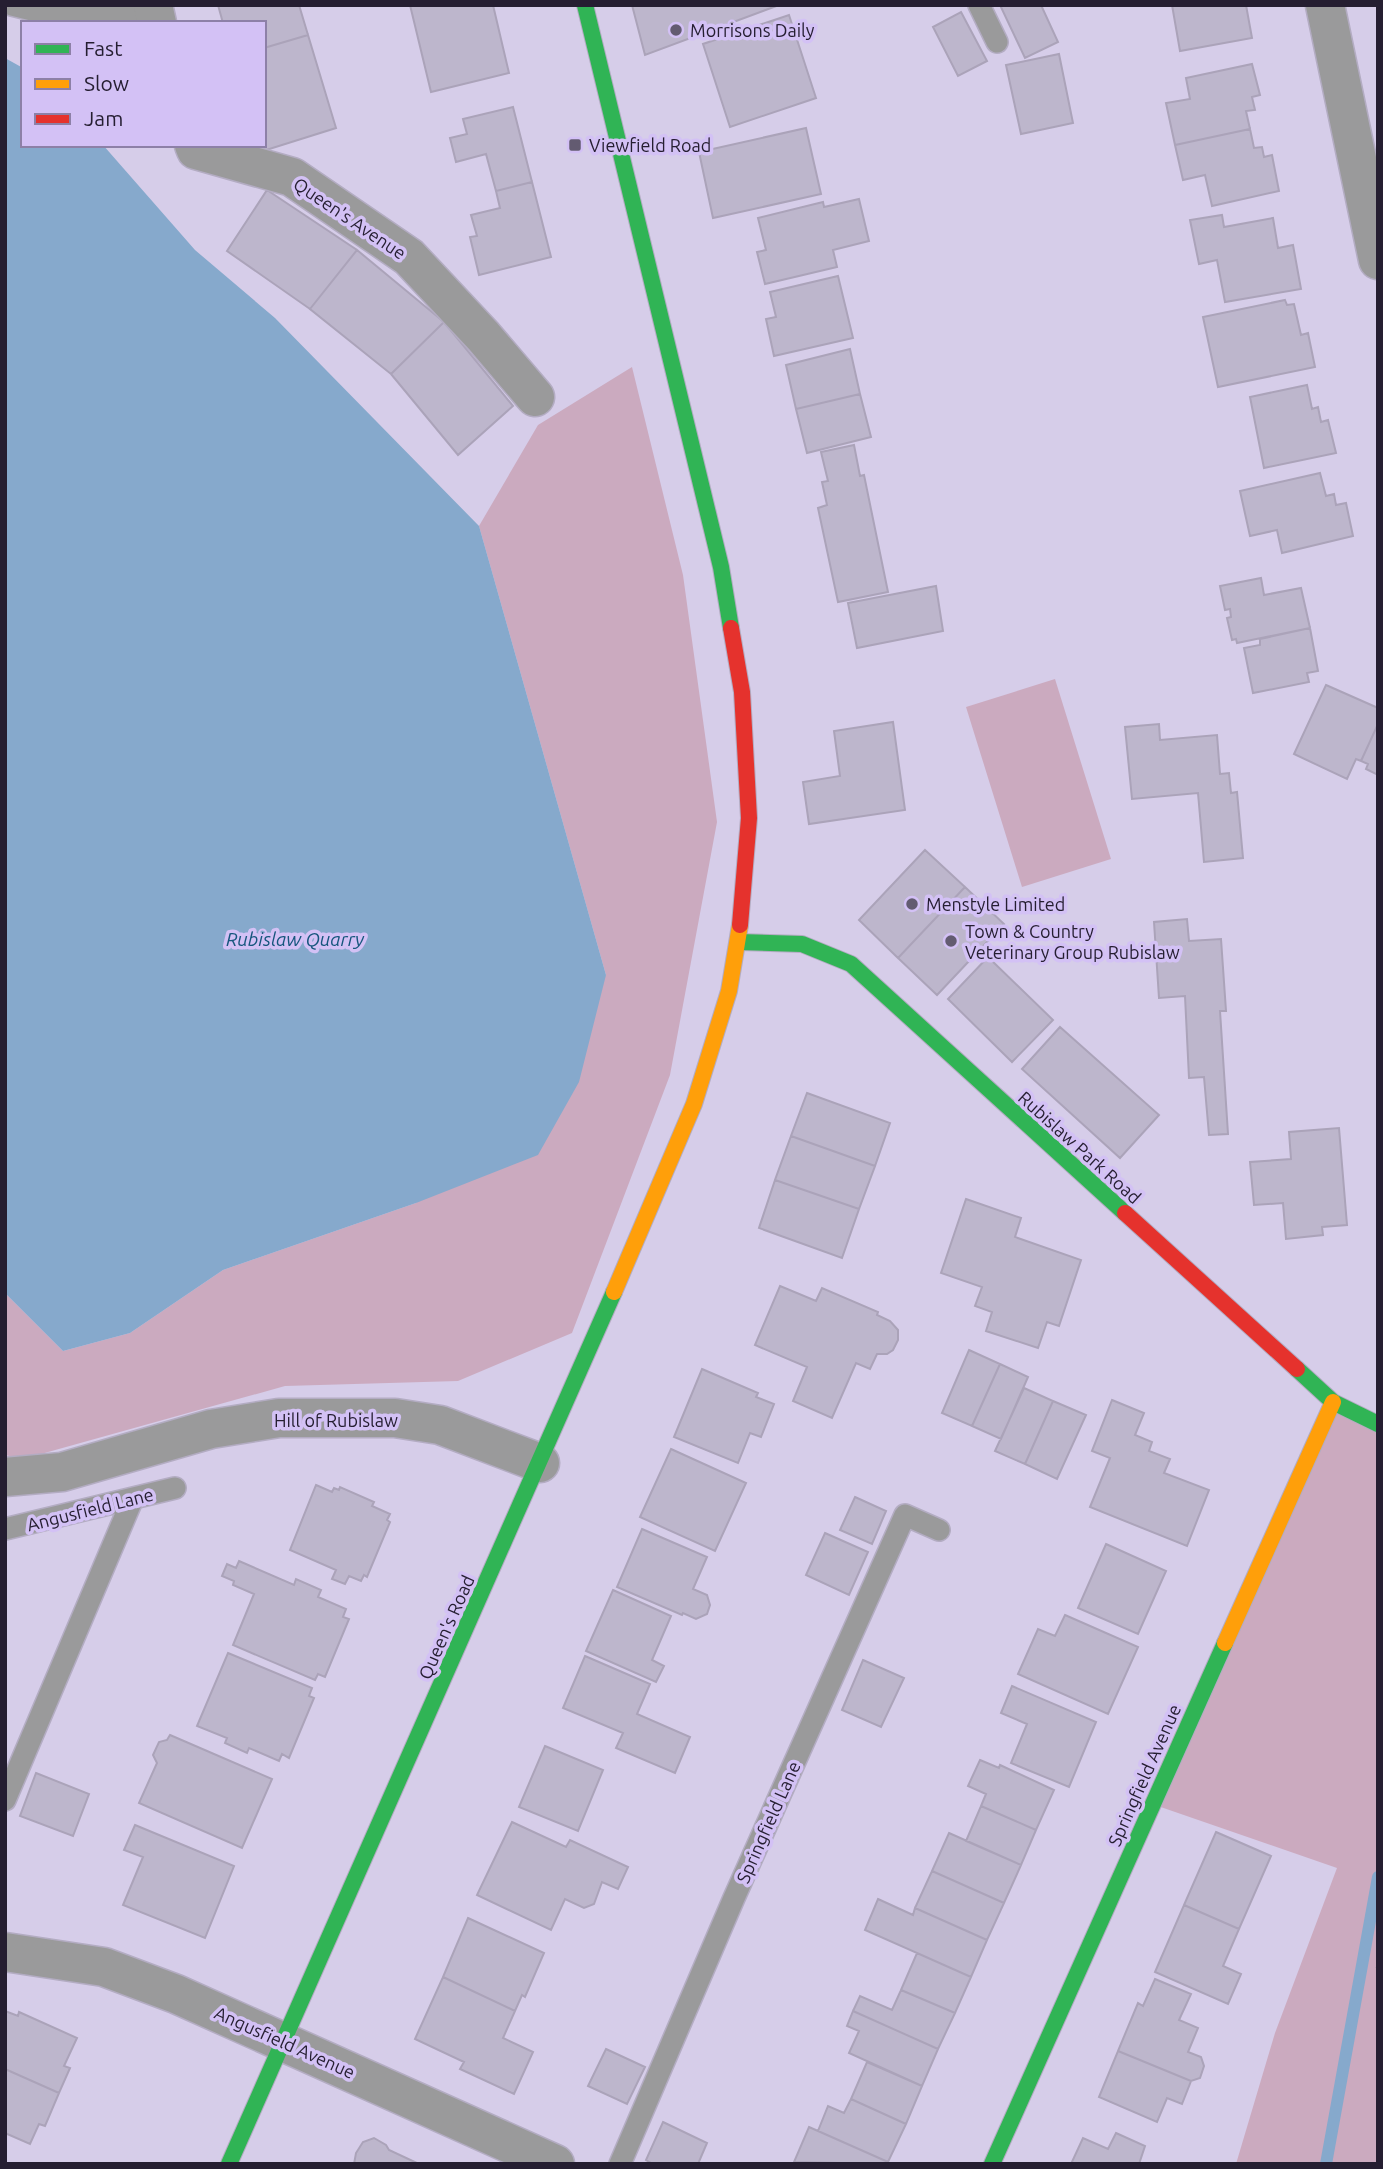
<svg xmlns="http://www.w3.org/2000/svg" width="1383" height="2169" viewBox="0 0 1383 2169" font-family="Ubuntu,sans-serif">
<rect width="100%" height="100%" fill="#d6cde9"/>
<path fill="#cbaabf" d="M 632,367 L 683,575 L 717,822 L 670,1075 L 572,1333 L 458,1381 L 285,1386 L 23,1459 L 5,1455 L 5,1293 L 63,1351 L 130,1333 L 223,1270 L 416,1203 L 606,975 L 479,526 L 538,425 Z
M 1055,679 L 1111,859 L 1022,887 L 966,707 Z
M 1333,1402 L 1378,1424 L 1378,2164 L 1236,2164 L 1275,2033 L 1337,1868 L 1152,1804 Z"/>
<path fill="#86a9cc" d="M 5,58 L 23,68 L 23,145 L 103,145 L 195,250 L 275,318 L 479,526 L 606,975 L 579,1082 L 538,1155 L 416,1203 L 223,1270 L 130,1333 L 63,1351 L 5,1293 Z"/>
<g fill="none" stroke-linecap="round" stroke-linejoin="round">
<path stroke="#86a9cc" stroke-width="12" d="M 1326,2164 L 1378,1877"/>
</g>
<path fill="#bdb6cc" stroke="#aba3b9" stroke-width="2" d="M 218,5 L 299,5 L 308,35 L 264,48 L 264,23 L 223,23 Z
M 410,5 L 493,5 L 509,73 L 431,92 Z
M 632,5 L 779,5 L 645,55 Z
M 1000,5 L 1041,5 L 1058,42 L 1025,58 Z
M 1172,5 L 1246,5 L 1252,38 L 1180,51 Z
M 961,12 L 987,61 L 958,76 L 933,27 Z
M 789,15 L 816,98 L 730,127 L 703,44 Z
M 308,35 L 336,128 L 263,151 L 261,145 L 264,145 L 264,48 Z
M 1059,54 L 1073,123 L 1021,134 L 1006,65 Z
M 1252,64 L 1260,95 L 1252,97 L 1255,110 L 1246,111 L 1250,129 L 1175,145 L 1166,103 L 1190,99 L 1186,78 Z
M 513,107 L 532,182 L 496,191 L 486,154 L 456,162 L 450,138 L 467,134 L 463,119 Z
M 806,128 L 821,194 L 713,218 L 699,152 Z
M 1250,129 L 1254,148 L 1262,147 L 1264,157 L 1272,155 L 1279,191 L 1212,206 L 1205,175 L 1183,180 L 1175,145 Z
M 532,182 L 551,257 L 479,275 L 470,237 L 477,236 L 471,215 L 500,208 L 496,191 Z
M 267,190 L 357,250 L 310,309 L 227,251 Z
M 859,199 L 869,241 L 833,250 L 837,267 L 765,284 L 757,252 L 766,250 L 758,218 L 823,202 L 824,207 Z
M 1222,215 L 1224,227 L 1273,218 L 1278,248 L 1293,245 L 1301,289 L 1225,302 L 1217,260 L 1199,264 L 1190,220 Z
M 357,250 L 444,322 L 391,374 L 310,309 Z
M 838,276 L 853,338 L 774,356 L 766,319 L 776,317 L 770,292 Z
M 1285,300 L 1287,305 L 1294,304 L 1301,335 L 1308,333 L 1315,367 L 1218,387 L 1203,317 Z
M 444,322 L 513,406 L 458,455 L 391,374 Z
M 850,349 L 860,394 L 796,409 L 786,365 Z
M 1307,385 L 1312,409 L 1318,407 L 1321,422 L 1328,420 L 1336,453 L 1264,468 L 1250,397 Z
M 860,394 L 871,437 L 807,453 L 796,409 Z
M 854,445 L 860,476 L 864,475 L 888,592 L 838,602 L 818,508 L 827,505 L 822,482 L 828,481 L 821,452 Z
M 1320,473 L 1326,496 L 1334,494 L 1336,505 L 1346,503 L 1353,536 L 1282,553 L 1277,530 L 1250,536 L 1240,491 Z
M 1261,578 L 1264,595 L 1301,588 L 1310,628 L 1237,643 L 1236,639 L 1232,640 L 1227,618 L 1231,617 L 1230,609 L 1225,610 L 1220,586 Z
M 936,586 L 943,631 L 857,648 L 848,603 Z
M 1310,628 L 1318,671 L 1307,673 L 1309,682 L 1253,693 L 1244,648 L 1260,645 L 1260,639 Z
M 1326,685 L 1378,708 L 1378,724 L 1361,761 L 1356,759 L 1347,779 L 1294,754 Z
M 893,722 L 905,810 L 809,824 L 803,782 L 840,776 L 834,731 Z
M 1159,724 L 1160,740 L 1217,735 L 1220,774 L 1229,773 L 1231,793 L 1237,792 L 1243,858 L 1204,862 L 1198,793 L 1132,799 L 1125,727 Z
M 1378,724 L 1378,775 L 1366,769 L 1368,764 L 1361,761 Z
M 925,850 L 965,887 L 898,958 L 859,920 Z
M 965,887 L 1004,924 L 937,995 L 898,958 Z
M 1187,919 L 1189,941 L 1221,939 L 1226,1011 L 1220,1011 L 1228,1134 L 1209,1135 L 1204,1077 L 1189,1078 L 1185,996 L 1159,998 L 1154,922 Z
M 988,957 L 1053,1020 L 1012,1062 L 948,999 Z
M 1060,1027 L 1159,1115 L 1120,1158 L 1022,1069 Z
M 807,1093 L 890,1123 L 875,1166 L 791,1136 Z
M 1339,1128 L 1347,1225 L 1322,1227 L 1323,1235 L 1286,1239 L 1283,1203 L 1254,1205 L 1250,1162 L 1291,1159 L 1289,1132 Z
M 791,1136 L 875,1166 L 859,1209 L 775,1180 Z
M 775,1180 L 859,1209 L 842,1258 L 759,1228 Z
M 966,1199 L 1021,1218 L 1015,1237 L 1081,1260 L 1059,1326 L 1047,1322 L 1038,1348 L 986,1331 L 992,1312 L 975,1306 L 982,1287 L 941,1273 Z
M 780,1286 L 816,1301 L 822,1288 L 878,1312 L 877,1315 L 890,1321 L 898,1330 L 898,1340 L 893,1350 L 887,1354 L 877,1354 L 870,1369 L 856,1363 L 832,1418 L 793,1401 L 807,1367 L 755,1345 Z
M 969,1350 L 1000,1364 L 972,1426 L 942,1413 Z
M 1000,1364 L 1028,1377 L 1001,1439 L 972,1426 Z
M 702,1369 L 758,1393 L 756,1397 L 774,1404 L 761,1437 L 750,1433 L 738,1463 L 674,1437 Z
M 1024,1388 L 1053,1401 L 1025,1464 L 995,1451 Z
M 1112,1400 L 1144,1413 L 1135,1435 L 1152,1442 L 1149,1451 L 1170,1459 L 1164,1473 L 1209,1490 L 1187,1546 L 1090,1507 L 1110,1458 L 1092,1451 Z
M 1053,1401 L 1086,1415 L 1057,1479 L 1025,1464 Z
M 671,1449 L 746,1483 L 715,1551 L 640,1517 Z
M 316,1485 L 332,1492 L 334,1488 L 339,1490 L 340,1487 L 374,1502 L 372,1506 L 390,1514 L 387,1520 L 390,1522 L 367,1577 L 364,1575 L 361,1581 L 349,1576 L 345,1584 L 332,1579 L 336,1570 L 290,1550 Z
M 855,1497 L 886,1511 L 872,1544 L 840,1530 Z
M 642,1529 L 707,1557 L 693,1589 L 707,1595 L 710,1605 L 707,1614 L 696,1619 L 683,1613 L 682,1615 L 617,1587 Z
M 825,1533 L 868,1552 L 849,1595 L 806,1575 Z
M 1106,1544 L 1166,1571 L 1138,1634 L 1078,1608 Z
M 239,1561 L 294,1585 L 296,1579 L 321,1590 L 318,1597 L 346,1609 L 343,1617 L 349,1619 L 325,1677 L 318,1674 L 315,1680 L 233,1645 L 254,1594 L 233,1585 L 234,1581 L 222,1576 L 227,1564 L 236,1568 Z
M 613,1590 L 671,1616 L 652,1660 L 664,1666 L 656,1682 L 586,1651 Z
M 1065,1615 L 1138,1647 L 1108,1714 L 1018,1674 L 1038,1629 L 1055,1636 Z
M 228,1653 L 312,1688 L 309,1696 L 314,1698 L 289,1758 L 282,1754 L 279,1761 L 249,1748 L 247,1753 L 225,1743 L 227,1738 L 197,1726 Z
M 585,1656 L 650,1684 L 637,1714 L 690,1737 L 675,1773 L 616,1748 L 623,1733 L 563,1708 Z
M 863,1660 L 904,1678 L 881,1727 L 842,1710 Z
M 1012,1686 L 1096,1722 L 1069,1787 L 1011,1763 L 1027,1724 L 1001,1713 Z
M 170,1735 L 272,1779 L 242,1848 L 139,1803 L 157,1763 L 153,1755 L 159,1742 L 167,1740 Z
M 545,1746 L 603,1770 L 578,1831 L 519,1807 Z
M 980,1760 L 999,1768 L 1000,1765 L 1054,1790 L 1036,1830 L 981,1806 L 986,1794 L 968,1786 Z
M 36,1773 L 89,1794 L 73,1836 L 20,1816 Z
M 981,1806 L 1036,1830 L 1021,1865 L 966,1841 Z
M 512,1822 L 566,1847 L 570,1840 L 628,1867 L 618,1889 L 602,1882 L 594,1904 L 584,1908 L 565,1899 L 551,1930 L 477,1895 Z
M 135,1825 L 234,1866 L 205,1938 L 123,1905 L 143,1857 L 124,1850 Z
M 1216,1832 L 1271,1856 L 1239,1929 L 1184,1905 Z
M 949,1833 L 1021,1865 L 1004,1903 L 932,1871 Z
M 932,1871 L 1004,1903 L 987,1940 L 915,1908 Z
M 878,1899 L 913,1915 L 915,1908 L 987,1940 L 971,1977 L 865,1930 Z
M 1184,1905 L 1239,1929 L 1223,1966 L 1241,1974 L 1228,2004 L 1155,1972 Z
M 468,1918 L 544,1953 L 525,1997 L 522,1995 L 515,2011 L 443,1977 Z
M 917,1953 L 971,1977 L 955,2013 L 901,1990 Z
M 443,1977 L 515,2011 L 503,2038 L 533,2052 L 514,2094 L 460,2069 L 464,2062 L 415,2039 Z
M 1155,1979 L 1191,1994 L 1179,2020 L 1198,2028 L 1188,2052 L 1201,2057 L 1204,2066 L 1200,2078 L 1191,2081 L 1118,2051 L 1138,2003 L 1143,2006 Z
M 901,1990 L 955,2013 L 938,2049 L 853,2011 L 860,1996 L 892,2010 Z
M 5,2011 L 18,2016 L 19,2012 L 77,2038 L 64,2066 L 70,2068 L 59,2093 L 5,2069 Z
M 853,2011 L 938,2049 L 922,2086 L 849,2053 L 859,2031 L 847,2026 Z
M 606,2049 L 645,2067 L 627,2104 L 588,2086 Z
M 1118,2051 L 1191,2081 L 1182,2104 L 1167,2098 L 1157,2122 L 1099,2097 Z
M 867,2062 L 922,2086 L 906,2124 L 851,2099 Z
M 5,2069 L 59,2093 L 45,2126 L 39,2124 L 30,2144 L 5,2133 Z
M 851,2099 L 906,2124 L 888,2162 L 818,2131 L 828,2106 L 844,2113 Z
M 663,2122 L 707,2143 L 698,2164 L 653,2164 L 646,2160 Z
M 809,2127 L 888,2162 L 888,2164 L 794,2162 Z
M 1116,2133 L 1145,2146 L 1139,2164 L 1071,2164 L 1083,2138 L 1108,2149 Z
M 374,2138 L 386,2145 L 389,2150 L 419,2164 L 354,2164 L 356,2153 L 363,2142 Z"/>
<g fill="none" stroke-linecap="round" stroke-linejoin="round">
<g stroke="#b3acc2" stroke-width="24">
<path id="lane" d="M 12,5 L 40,12 L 153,11
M 979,5 L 997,42
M 5,1529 L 175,1488
M 5,1800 L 133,1498
M 620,2164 L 734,1898 L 905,1515 L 939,1530"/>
</g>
<g stroke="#b3acc2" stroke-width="41">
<path id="street" d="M 153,5 L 157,23
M 1325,5 L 1378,260
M 194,145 L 196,150 L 292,177 L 409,257 L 483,336 L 535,397
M 5,1477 L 62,1472 L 211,1429 L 279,1418 L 395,1418 L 440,1425 L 540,1463
M 5,1952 L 104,1967 L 176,1994 L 555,2164"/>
</g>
<g stroke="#b3acc2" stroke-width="18">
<path id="fast" d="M 585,5 L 721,567 L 731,628
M 739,942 L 802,944 L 851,964 L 1125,1213
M 1297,1369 L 1333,1402 L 1378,1424
M 229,2164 L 614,1292
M 992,2164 L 1225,1643"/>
</g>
<g stroke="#b3acc2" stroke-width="18">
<path id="slow" d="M 614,1292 L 694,1104 L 729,991 L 740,925
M 1225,1643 L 1333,1402"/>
</g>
<g stroke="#b3acc2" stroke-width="18">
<path id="jam" d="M 731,628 L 742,692 L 749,818 L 740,925
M 1125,1213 L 1297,1369"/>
</g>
<path stroke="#96949a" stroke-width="4.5" stroke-dasharray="5 3.5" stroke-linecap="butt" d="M 1378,1967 L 1378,1968"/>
<use href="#lane" stroke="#9a9a9b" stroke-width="21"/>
<use href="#street" stroke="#9a9a9b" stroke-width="38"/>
<use href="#fast" stroke="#30b455" stroke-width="16"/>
<use href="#slow" stroke="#ff9f0a" stroke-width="16"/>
<use href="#jam" stroke="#e5322d" stroke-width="16"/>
</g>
<g fill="#635b71" stroke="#d3c1f5" stroke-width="2.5">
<circle cx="676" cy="30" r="7"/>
<rect x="568" y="138" width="14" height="14" rx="3.5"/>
<circle cx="912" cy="904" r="7"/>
<circle cx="951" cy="941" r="7"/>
</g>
<g text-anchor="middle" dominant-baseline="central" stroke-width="7" stroke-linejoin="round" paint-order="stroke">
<g font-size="18" fill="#251e31" stroke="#d3c1f5" text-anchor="start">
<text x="690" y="30">Morrisons Daily</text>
<text x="589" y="145">Viewfield Road</text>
<text x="926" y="904">Menstyle Limited</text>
<text x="965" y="931">Town &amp; Country<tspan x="965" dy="21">Veterinary Group Rubislaw</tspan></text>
</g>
<g font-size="18" fill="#251e31" stroke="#d3c1f5">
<text transform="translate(350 218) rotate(34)">Queen's Avenue</text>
<text transform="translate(1080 1147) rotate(42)">Rubislaw Park Road</text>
<text x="336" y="1420">Hill of Rubislaw</text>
<text transform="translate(90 1509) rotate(-14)">Angusfield Lane</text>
<text transform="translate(446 1627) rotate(-66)">Queen's Road</text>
<text transform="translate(1144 1775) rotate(-66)">Springfield Avenue</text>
<text transform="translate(768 1822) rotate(-66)">Springfield Lane</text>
<text transform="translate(285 2042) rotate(24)">Angusfield Avenue</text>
</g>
<g font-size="19" font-style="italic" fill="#16567d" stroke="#d3c1f5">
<text x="295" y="939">Rubislaw Quarry</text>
</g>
</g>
<rect width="1383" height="2169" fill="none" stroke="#251e31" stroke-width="14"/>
<rect x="21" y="21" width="245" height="126" fill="#d3c1f5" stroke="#8d80a7" stroke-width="2"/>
<rect x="35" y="44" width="35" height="10" fill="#30b455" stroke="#8d80a7" stroke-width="2"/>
<text x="84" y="56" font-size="21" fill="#251e31">Fast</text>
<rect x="35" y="79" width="35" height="10" fill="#ff9f0a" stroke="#8d80a7" stroke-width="2"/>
<text x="84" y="91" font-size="21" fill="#251e31">Slow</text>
<rect x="35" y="114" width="35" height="10" fill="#e5322d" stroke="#8d80a7" stroke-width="2"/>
<text x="84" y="126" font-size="21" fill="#251e31">Jam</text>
</svg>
